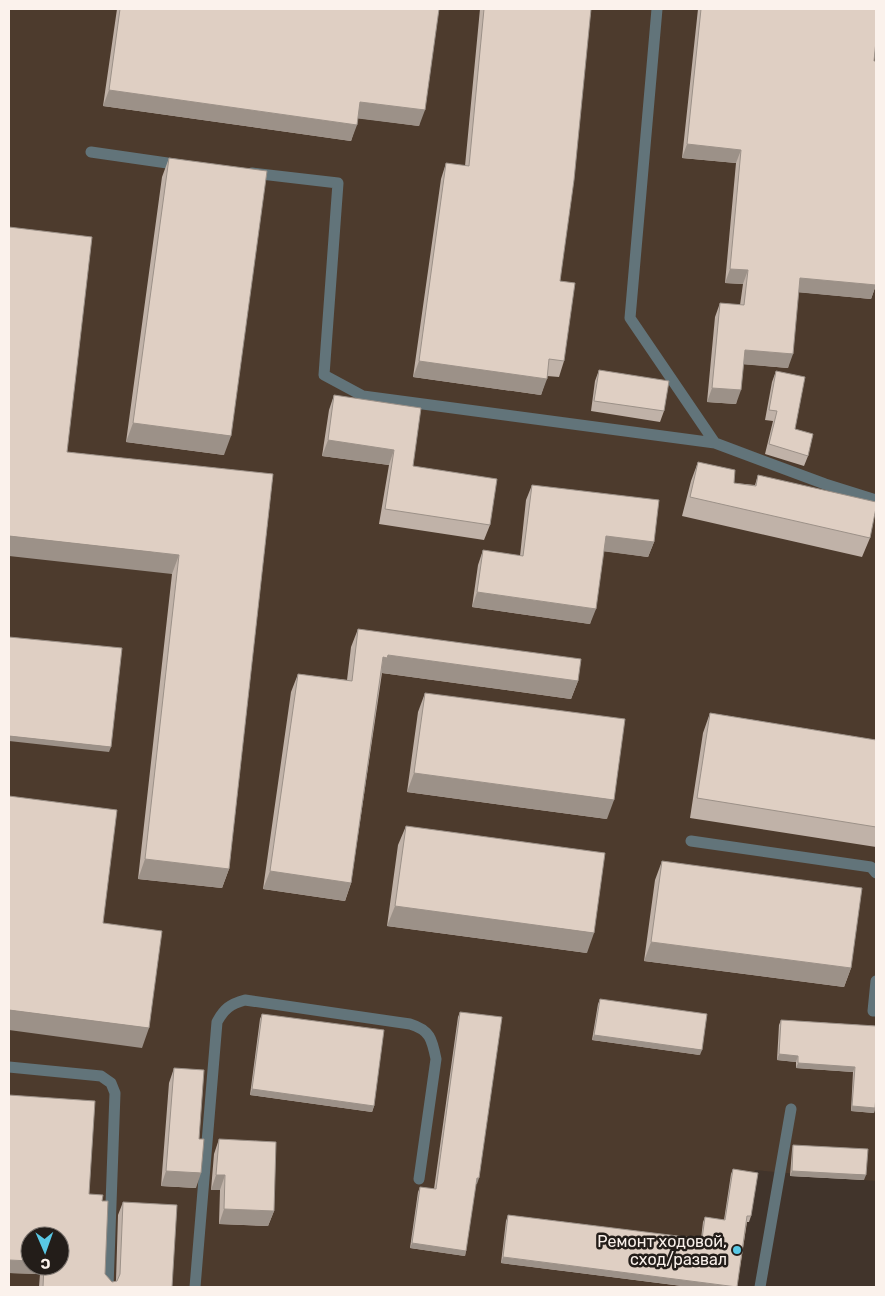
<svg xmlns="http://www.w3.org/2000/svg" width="885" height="1296" viewBox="0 0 885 1296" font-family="Rubik,sans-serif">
<rect width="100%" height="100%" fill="#41342b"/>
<path fill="#4d3b2d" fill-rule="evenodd" d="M 9,9 L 876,9 L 875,1181 L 755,1170 L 738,1287 L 9,1287 ZM 30,1236 L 60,1236 L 60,1266 L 30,1266 Z"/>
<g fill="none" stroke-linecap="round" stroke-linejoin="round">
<path stroke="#62747a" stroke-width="11" d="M 657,9 L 630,318 L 715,443
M 91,152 L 181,165
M 252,173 L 338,183 L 324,375 L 363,396 L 715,443 L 825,484 L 876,500
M 691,841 L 871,867 L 876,873
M 876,981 L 873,1011 L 876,1011
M 9,1067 L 101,1076 L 111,1083 L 115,1093 L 108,1287
M 195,1287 L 217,1022 C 224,1009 230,1004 245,1000 L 410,1024 C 430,1030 432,1039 436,1059 L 419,1179
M 760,1287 L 791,1109"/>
</g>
<path fill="#c0b2a8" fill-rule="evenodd" d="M 117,9 L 439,9 L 419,126 L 358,118 L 351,141 L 103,106 Z
M 480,9 L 591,9 L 560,281 L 564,361 L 559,377 L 547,376 L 541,395 L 413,377 L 441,179 L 446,163 L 465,166 Z
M 698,9 L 876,9 L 874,61 L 876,285 L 871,299 L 798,292 L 788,368 L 743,364 L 736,404 L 707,402 L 715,317 L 720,303 L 740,305 L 743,284 L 725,283 L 736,163 L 682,158 Z
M 169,158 L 224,455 L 126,442 L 162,177 Z
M 599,370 L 664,411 L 660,422 L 591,411 L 595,381 Z
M 776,371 L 795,429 L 808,456 L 804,466 L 765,454 L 773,421 L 765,420 L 772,382 Z
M 334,395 L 413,466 L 490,525 L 484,540 L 379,524 L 389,465 L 322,456 L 329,410 Z
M 67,452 L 273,474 L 229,869 L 222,888 L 138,879 L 172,574 Z
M 698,462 L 734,483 L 755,485 L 758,475 L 870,538 L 862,557 L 682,516 L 691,481 Z
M 532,485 L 654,542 L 648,557 L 604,551 L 590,624 L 472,607 L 478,565 L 483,550 L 520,556 L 526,500 Z
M 358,629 L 578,681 L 571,699 L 382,673 L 351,883 L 345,901 L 263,889 L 291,692 L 298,674 L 347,680 L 351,647 Z
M 425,693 L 607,819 L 407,792 L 418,712 Z
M 710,713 L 876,740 L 876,847 L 690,818 L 703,733 Z
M 406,826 L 587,953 L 387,926 L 398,845 Z
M 662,861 L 851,968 L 844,987 L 644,961 L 655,880 Z
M 600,999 L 700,1055 L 592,1040 L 598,1004 Z
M 460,1012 L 477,1184 L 476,1183 L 465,1256 L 410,1248 L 418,1192 L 420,1187 L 434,1189 L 458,1017 Z
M 262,1014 L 374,1106 L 372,1112 L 250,1095 L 260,1019 Z
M 781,1020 L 876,1026 L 875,1108 L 874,1113 L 851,1111 L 853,1072 L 796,1068 L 796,1062 L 777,1060 L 779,1025 Z
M 174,1068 L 196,1188 L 161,1186 L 169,1083 Z
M 9,1095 L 89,1194 L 102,1201 L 105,1274 L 112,1282 L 116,1281 L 118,1215 L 123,1202 L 172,1287 L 39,1287 L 40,1274 L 9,1273 ZM 60,1236 L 60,1266 L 30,1266 Z
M 219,1139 L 274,1211 L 268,1226 L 219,1224 L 220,1190 L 211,1190 L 214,1154 Z
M 793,1145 L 864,1180 L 790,1176 L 792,1150 Z
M 733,1169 L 751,1216 L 749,1222 L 747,1222 L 737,1287 L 690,1287 L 501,1263 L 506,1221 L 508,1215 L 701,1239 L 703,1222 L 705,1217 L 724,1220 L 731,1174 Z"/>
<path fill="#9c9188" d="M 109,90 L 357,125 L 351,141 L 103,106 Z
M 360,102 L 425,110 L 419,126 L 354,118 Z
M 687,144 L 741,150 L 736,163 L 682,158 Z
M 730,269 L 748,270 L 743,284 L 725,283 Z
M 800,278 L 876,285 L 871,299 L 795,292 Z
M 745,350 L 793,354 L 788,368 L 740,364 Z
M 419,361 L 547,379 L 541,395 L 413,377 Z
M 712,388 L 741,390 L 736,404 L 707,402 Z
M 133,423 L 231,436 L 224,455 L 126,442 Z
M 328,440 L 394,450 L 389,465 L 322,456 Z
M 9,536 L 179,555 L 172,574 L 9,556 Z
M 606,536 L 654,542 L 648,557 L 601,551 Z
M 477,592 L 596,609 L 590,624 L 472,607 Z
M 388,655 L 578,681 L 571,699 L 382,673 L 381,676 L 383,657 Z
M 9,736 L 111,747 L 109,752 L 9,741 Z
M 414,773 L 614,800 L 607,819 L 407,792 Z
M 145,859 L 229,869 L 222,888 L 138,879 Z
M 270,871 L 351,883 L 345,901 L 263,889 Z
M 395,906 L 594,933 L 587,953 L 387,926 Z
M 651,942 L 851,968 L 844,987 L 644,961 Z
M 9,1010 L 149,1028 L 142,1048 L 9,1030 Z
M 594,1035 L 702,1050 L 700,1055 L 592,1040 Z
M 779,1054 L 798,1056 L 796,1062 L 777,1060 Z
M 798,1063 L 855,1067 L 853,1072 L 796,1068 Z
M 252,1089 L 374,1106 L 372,1112 L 250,1095 Z
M 852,1106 L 875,1108 L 874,1113 L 851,1111 Z
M 166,1171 L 201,1173 L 196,1188 L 161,1186 Z
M 792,1171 L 866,1175 L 864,1180 L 790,1176 Z
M 216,1175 L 225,1175 L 220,1190 L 211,1190 Z
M 477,1178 L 479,1178 L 477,1184 L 475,1183 Z
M 224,1209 L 274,1211 L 268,1226 L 219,1224 Z
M 412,1243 L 466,1251 L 465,1256 L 410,1248 Z
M 503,1257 L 736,1287 L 690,1287 L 501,1263 Z
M 9,1260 L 30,1261 L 30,1266 L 43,1266 L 40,1274 L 9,1273 Z"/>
<path fill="#dfcfc3" stroke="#9c9188" d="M 120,9 L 439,9 L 425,110 L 360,102 L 357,125 L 109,90 Z
M 484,9 L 591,9 L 574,180 L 560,281 L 575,283 L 564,361 L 549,359 L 547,379 L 419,361 L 446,163 L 469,166 Z
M 701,9 L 876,9 L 876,41 L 874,61 L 876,61 L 876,285 L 800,278 L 793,354 L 745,350 L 741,390 L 712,388 L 720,303 L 744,305 L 748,270 L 730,269 L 741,150 L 687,144 Z
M 169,158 L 267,171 L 231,436 L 133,423 Z
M 9,227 L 92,237 L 67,452 L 273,474 L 229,869 L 145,859 L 179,555 L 9,536 Z
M 599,370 L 669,381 L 664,411 L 594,401 Z
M 776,371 L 805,377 L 795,429 L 813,434 L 808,456 L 769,444 L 777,411 L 769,410 Z
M 334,395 L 421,408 L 413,466 L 497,479 L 490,525 L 385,509 L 394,450 L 328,440 Z
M 698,462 L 735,470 L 734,483 L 756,486 L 758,475 L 876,502 L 876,508 L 870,538 L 690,497 Z
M 532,485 L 659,500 L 654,542 L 606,536 L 596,609 L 477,592 L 483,550 L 523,556 Z
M 358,629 L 581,659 L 578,681 L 388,655 L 387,658 L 383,657 L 351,883 L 270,871 L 298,674 L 352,681 Z
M 9,637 L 122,648 L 111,747 L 9,736 Z
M 425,693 L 625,719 L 614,800 L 414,773 Z
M 710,713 L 876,740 L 876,827 L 697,798 Z
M 9,796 L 117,810 L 103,923 L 162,931 L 149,1028 L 9,1010 Z
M 406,826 L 605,853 L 594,933 L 395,906 Z
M 662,861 L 862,888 L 851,968 L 651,942 Z
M 600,999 L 707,1014 L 702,1050 L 594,1035 Z
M 460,1012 L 502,1017 L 479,1178 L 477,1178 L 466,1251 L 412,1243 L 420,1187 L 436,1189 Z
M 262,1014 L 384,1030 L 374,1106 L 252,1089 Z
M 781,1020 L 876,1026 L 876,1096 L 875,1108 L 852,1106 L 855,1067 L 798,1063 L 798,1056 L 779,1054 Z
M 174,1068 L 204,1070 L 199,1139 L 204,1139 L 201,1173 L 166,1171 Z
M 9,1095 L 95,1101 L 89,1194 L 103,1195 L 102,1201 L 108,1201 L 105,1274 L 112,1282 L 117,1281 L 120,1274 L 123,1202 L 177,1205 L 172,1287 L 43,1287 L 44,1266 L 60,1266 L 60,1236 L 30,1236 L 30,1261 L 9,1260 Z
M 219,1139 L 276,1142 L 274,1211 L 224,1209 L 225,1175 L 216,1175 Z
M 793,1145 L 868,1149 L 866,1175 L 792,1171 Z
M 733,1169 L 758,1173 L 751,1216 L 747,1216 L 737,1287 L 503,1257 L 508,1215 L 702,1239 L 705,1217 L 725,1220 Z"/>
<circle fill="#59c8e5" stroke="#231d19" stroke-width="2" cx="737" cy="1250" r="5"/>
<g text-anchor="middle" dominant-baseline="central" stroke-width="5" stroke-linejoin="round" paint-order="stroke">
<g font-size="16" fill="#fbf2ec" stroke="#231d19" text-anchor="end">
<text x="727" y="1241">Ремонт ходовой,<tspan x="727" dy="18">сход/развал</tspan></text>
</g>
</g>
<rect width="885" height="1296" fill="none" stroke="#fbf2ec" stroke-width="20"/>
<g transform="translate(45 1251) rotate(178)"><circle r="24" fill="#231d19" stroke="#79726d"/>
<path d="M0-4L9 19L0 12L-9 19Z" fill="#59c8e5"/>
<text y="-8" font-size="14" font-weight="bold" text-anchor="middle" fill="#fbf2ec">С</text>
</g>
</svg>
